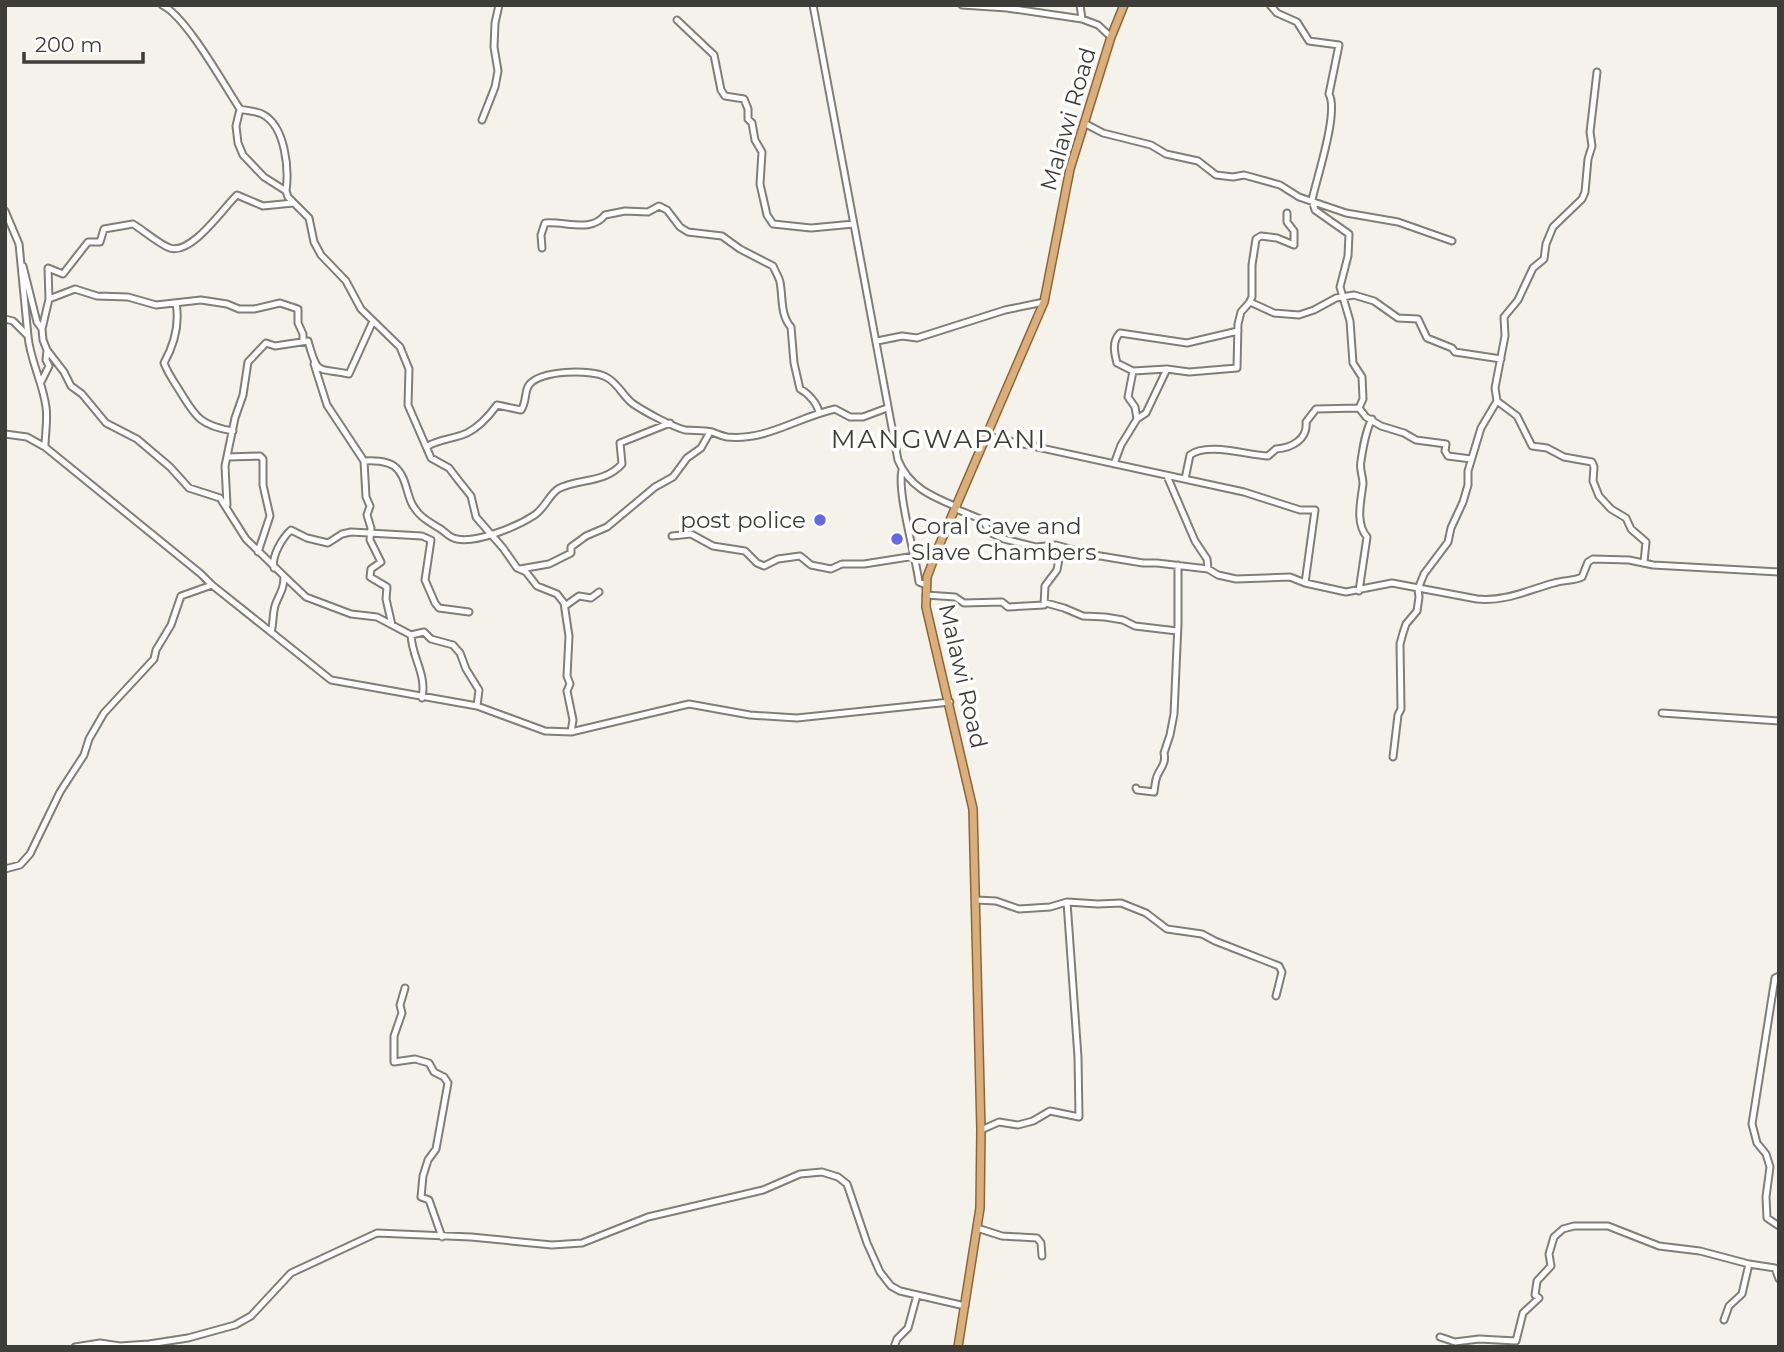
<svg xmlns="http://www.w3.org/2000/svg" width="1784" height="1352" viewBox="0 0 1784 1352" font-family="Montserrat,sans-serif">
<rect width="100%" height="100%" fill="#f4f2ea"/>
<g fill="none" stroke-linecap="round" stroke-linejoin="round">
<g stroke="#7f7e77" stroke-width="9">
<path id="minor" d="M 162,5 C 186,16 224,85 240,109 L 236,126 L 238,143 L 243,155 L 264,177 L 286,191 L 288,197 L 309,218 L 314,242 L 321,255 L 346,281 L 361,309 L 400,347 L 409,369 L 408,405 L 431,458 L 449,468 L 459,481 L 471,496 L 476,517 L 503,548 L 517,568 L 526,572 L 537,586 L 557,594 L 564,603 L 569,636 L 567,676 L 570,684 L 567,691 L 573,720 L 571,732
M 813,5 L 898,460 C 909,487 931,496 957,507
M 962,5 L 1007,8 L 1082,19 L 1098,25 L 1111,37
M 1080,5 L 1082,19
M 1270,5 L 1277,13 L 1297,22 L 1309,41 L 1339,45 L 1329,94 C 1339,112 1317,177 1312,200 L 1315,210 L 1349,234 L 1348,256 L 1340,287 L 1350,321 L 1353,363 L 1362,377 L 1363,399 L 1359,408
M 677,20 L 714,55 L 721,90 L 725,96 L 744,99 L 748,109 L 748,119 L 752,123 L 755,140 L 762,152 L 760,184 L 767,215 L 773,224 L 811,228 L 854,224
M 240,109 C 247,111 256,111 262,114 C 286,126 289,170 286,191
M 482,120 L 495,87 L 498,71 L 494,47 L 495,23 L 499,5
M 1084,123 L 1103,133 L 1151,145 L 1166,154 L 1198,161 L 1216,175 L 1233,177 L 1244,175 L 1280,185 L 1299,197 L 1346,213 L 1398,222 L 1452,241
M 5,211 L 19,244 L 28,336
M 542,248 L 541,235 L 545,223 C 566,221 591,233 605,215 L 625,211 L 648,212 L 659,206 L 667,210 L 680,227 L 688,232 L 722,236 L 740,249 L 773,266 C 775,271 779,277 780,282 C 783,297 780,315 791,327 L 794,363 L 800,389 C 808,393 818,404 819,413
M 23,266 L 37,322 L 42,329
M 49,299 L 75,289 L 97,296 L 128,297 L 156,305 L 201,300 L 227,304 L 239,309 L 254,309 L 280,303 L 298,309 L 298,323 L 303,334 L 303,340
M 1250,302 L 1274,313 L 1299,315 L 1314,310 L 1336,298 L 1354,295 L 1374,301 L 1398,318 L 1418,319 L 1427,338 L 1452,348 L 1455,352 L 1501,359
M 176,303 C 180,325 174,345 164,363 C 168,374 175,383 181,393 C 196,418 202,426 233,431
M 5,319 L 13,321 L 28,336 C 30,360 43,383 46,407 C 48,420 45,434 45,447
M 1238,331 L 1187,343 L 1120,333 C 1112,341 1114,352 1117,363 L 1133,371 L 1167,369 L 1189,372 L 1237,368 L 1238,324 L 1241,312 L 1249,303 L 1252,297 L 1252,265 L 1256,239 L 1261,236 L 1277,238 L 1294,245 L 1294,231 L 1287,222 L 1287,213
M 877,341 L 902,336 L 917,338 L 1005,310 L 1044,302
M 314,364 L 327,405 L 364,461 L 366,497 L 370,506 L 367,515 L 371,528 L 370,540 L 381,562 L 371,569 L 370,577 L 387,587 L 386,599 L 392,625
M 1133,371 L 1128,397 L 1135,407 L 1137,419
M 41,382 L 49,366 L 46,360 L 47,350
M 1497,401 L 1517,416 L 1532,446 L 1547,448 L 1564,457 L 1592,462 L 1594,467 L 1593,481 L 1599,496 L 1611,509 L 1626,518 L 1631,529 L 1646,542 L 1644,562
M 5,434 L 27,437 L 45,447 L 201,574 L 212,585 L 331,680 L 477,706 L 545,731 L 571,732 L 689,704 L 750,715 L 797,718 L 950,702
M 988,434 L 1001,442 L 1009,441 L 1244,492 L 1300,510 L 1315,510 L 1305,583
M 428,446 C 440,439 454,439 467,433 C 479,427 489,416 497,405 L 521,410 C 527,402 524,392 529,385 C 540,370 591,369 606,377 C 617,382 623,396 632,403 C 643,411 673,427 685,430 C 694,431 703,430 712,432 C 717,434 722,436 727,437 C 767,441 798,417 835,409 L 850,417 L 863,417 L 887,408
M 228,457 L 260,456 L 263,459 L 263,485 L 270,516 L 258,552
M 364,461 C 373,460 386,461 394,466 C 406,475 406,492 412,504 C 419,517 428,521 439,528 C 446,532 449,538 457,539 C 477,543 516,527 533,516 C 544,510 548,496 558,489 C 578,478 604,484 622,464 L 620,443 L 670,423
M 1114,464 L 1121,445 L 1137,419 L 1146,413 L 1167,369
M 902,470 C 897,491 914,551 918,576 L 919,582 L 926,585
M 1167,476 L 1195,541 L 1207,559 L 1208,569
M 1185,479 L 1190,455 C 1207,442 1247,455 1268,456 L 1276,449 C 1292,448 1308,439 1306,422 L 1316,409 L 1359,408 L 1366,417 L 1381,426 L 1404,433 L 1416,440 L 1446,444 L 1445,451 L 1448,456 L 1471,459
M 227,505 L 225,466 L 235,418 L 243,395 L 248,362 L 266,343 L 275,346 L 308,341 C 318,377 317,367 349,374 L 373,321
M 956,509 L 983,520 L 989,532 L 1004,539 L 1036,547 L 1056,545 L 1088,554 L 1143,563 L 1157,563 L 1208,569 L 1218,575 L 1236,579 L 1290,577 L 1305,583 L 1346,592 L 1392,583 L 1477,599 C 1505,602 1528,590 1554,583 C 1564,580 1574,581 1582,577 L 1588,562 L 1593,559 L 1629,560 L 1653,565 L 1779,572
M 672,536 L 691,534 L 713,546 L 745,551 L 757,563 L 764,566 L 778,559 L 800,556 L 811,565 L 831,569 L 842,564 L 864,564 L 915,556
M 274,568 C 271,557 282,538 291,530 L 307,538 L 328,543 L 342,534 L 351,532 L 422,536 L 431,540 L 425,580 L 435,603 L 439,608 L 469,612
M 520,569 L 549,564 L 571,553 L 571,547 L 586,536 L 607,527 L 655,487 L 673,477 L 687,458 L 701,448 L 710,432
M 284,576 L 306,597 L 351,614 L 377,617 L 411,635 L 424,632 L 431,639 L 453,645 L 460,653 L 466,669 L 479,690 L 477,706
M 1359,591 L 1367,537 C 1355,523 1361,501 1363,484 C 1363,476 1359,468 1361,461 C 1363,448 1365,432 1372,419
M 926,595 L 955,597 L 964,603 L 1002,602 L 1008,607 L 1044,605 L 1045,586 L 1057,570 L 1061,548
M 1046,603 L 1064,608 L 1083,616 L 1105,617 L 1123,620 L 1135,626 L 1177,631
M 565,606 L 579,596 L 591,598 L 599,592
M 271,632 C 274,623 272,612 276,603 C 280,593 284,589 284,576 L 246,539 L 220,498 L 189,488 L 170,467 L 137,439 L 106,423 L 82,394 L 71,386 L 64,372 L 47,350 L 43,340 L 42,329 L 49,299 L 48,268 L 63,274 L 88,242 L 100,242 L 104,229 L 133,224 C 143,230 160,245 170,248 C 192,255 223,208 237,195 L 263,206 L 293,203
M 411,635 C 412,658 427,674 422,698
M 1662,713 L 1779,721
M 1393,757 L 1398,715 L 1401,709 L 1400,644 L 1403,633 L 1406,624 L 1417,611 L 1419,597 L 1418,589 L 1424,574 L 1448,542 L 1451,528 L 1463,502 L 1468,485 L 1468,471 L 1481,428 L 1497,401 L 1495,388 L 1505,336 L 1504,317 L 1518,300 L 1533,268 L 1544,259 L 1546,244 L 1553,227 L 1582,199 L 1585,192 L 1588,159 L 1592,146 L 1590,132 L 1597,72
M 1136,788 L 1137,790 L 1154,792 C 1155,787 1155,779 1158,774 C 1162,766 1166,763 1164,753 L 1170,735 L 1174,714 L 1178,624 L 1178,565
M 5,869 L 20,865 L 30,854 L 60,792 L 84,755 L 89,739 L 104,713 L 154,659 L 156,650 L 171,625 L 181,596 L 212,585
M 976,900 L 996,901 L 1019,909 L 1050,907 L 1067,902 L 1098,904 L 1121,903 L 1146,913 L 1167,929 L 1202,934 L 1215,941 L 1279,966 L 1282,972 L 1276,996
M 1779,976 L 1775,978 L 1752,1124 L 1757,1143 L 1766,1154 L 1770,1167 L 1766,1197 L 1767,1218 L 1779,1226
M 405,988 L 400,1005 L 402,1013 L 394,1036 L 394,1062 L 415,1059 L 429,1063 L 434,1072 L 444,1077 L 448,1083 L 436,1149 L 428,1160 L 423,1176 L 421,1197 L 429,1200 L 442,1237
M 981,1130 L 999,1122 L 1018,1125 L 1033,1121 L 1050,1111 L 1079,1117 L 1078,1057 L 1067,902
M 977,1228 L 1002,1236 L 1037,1238 L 1041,1243 L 1042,1256
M 1724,1320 L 1729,1306 L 1742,1294 L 1749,1264 L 1775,1268 L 1779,1279
M 1440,1337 L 1455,1342 L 1479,1339 L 1516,1341 L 1523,1313 L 1539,1298 L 1535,1295 L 1537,1281 L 1551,1266 L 1549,1254 L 1554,1237 L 1563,1229 L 1574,1226 L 1608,1226 L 1659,1246 L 1700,1251 L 1749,1264
M 75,1347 L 100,1343 L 120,1346 L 149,1344 L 188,1338 L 235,1325 L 251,1316 L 291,1273 L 377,1233 L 471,1237 L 552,1245 L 582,1243 L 648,1217 L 763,1190 L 800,1174 L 822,1172 L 838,1177 L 847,1184 L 867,1243 L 880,1272 L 891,1286 L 900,1291 L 965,1306
M 894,1347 L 897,1339 L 908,1328 L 917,1295"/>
</g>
<g stroke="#926530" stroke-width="10">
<path id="major" d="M 958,1347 L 980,1208 L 981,1130 L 973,809 L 926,607 L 927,577 L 938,548 L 1044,302 L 1070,169 L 1111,37 L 1124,5"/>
</g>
<use href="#minor" stroke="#fff" stroke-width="5"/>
<use href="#major" stroke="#d9af80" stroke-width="7"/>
</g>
<g fill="#6769e3" stroke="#fff" stroke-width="2.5">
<circle cx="820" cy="520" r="7"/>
<circle cx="897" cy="539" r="7"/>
</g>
<g text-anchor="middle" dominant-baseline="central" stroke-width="7" stroke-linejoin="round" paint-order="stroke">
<g font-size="23" fill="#3d3d3a" stroke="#fff">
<text transform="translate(1068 119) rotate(-74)">Malawi Road</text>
<text transform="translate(963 676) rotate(77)">Malawi Road</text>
</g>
<g font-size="23" fill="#3d3d3a" stroke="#fff" text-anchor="end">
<text x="806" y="520">post police</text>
<text x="911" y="526" text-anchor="start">Coral Cave and<tspan x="911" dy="26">Slave Chambers</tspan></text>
</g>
<g font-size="26" letter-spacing="2" fill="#3d3d3a" stroke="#fff">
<text x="939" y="439">MANGWAPANI</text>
</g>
</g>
<rect width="1784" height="1352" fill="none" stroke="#3d3d3a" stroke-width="14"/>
<path d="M24 52v10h119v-10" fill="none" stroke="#3d3d3a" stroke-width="3.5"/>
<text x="35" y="52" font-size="21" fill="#3d3d3a" stroke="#ffffff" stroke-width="5" paint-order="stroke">200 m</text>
</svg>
